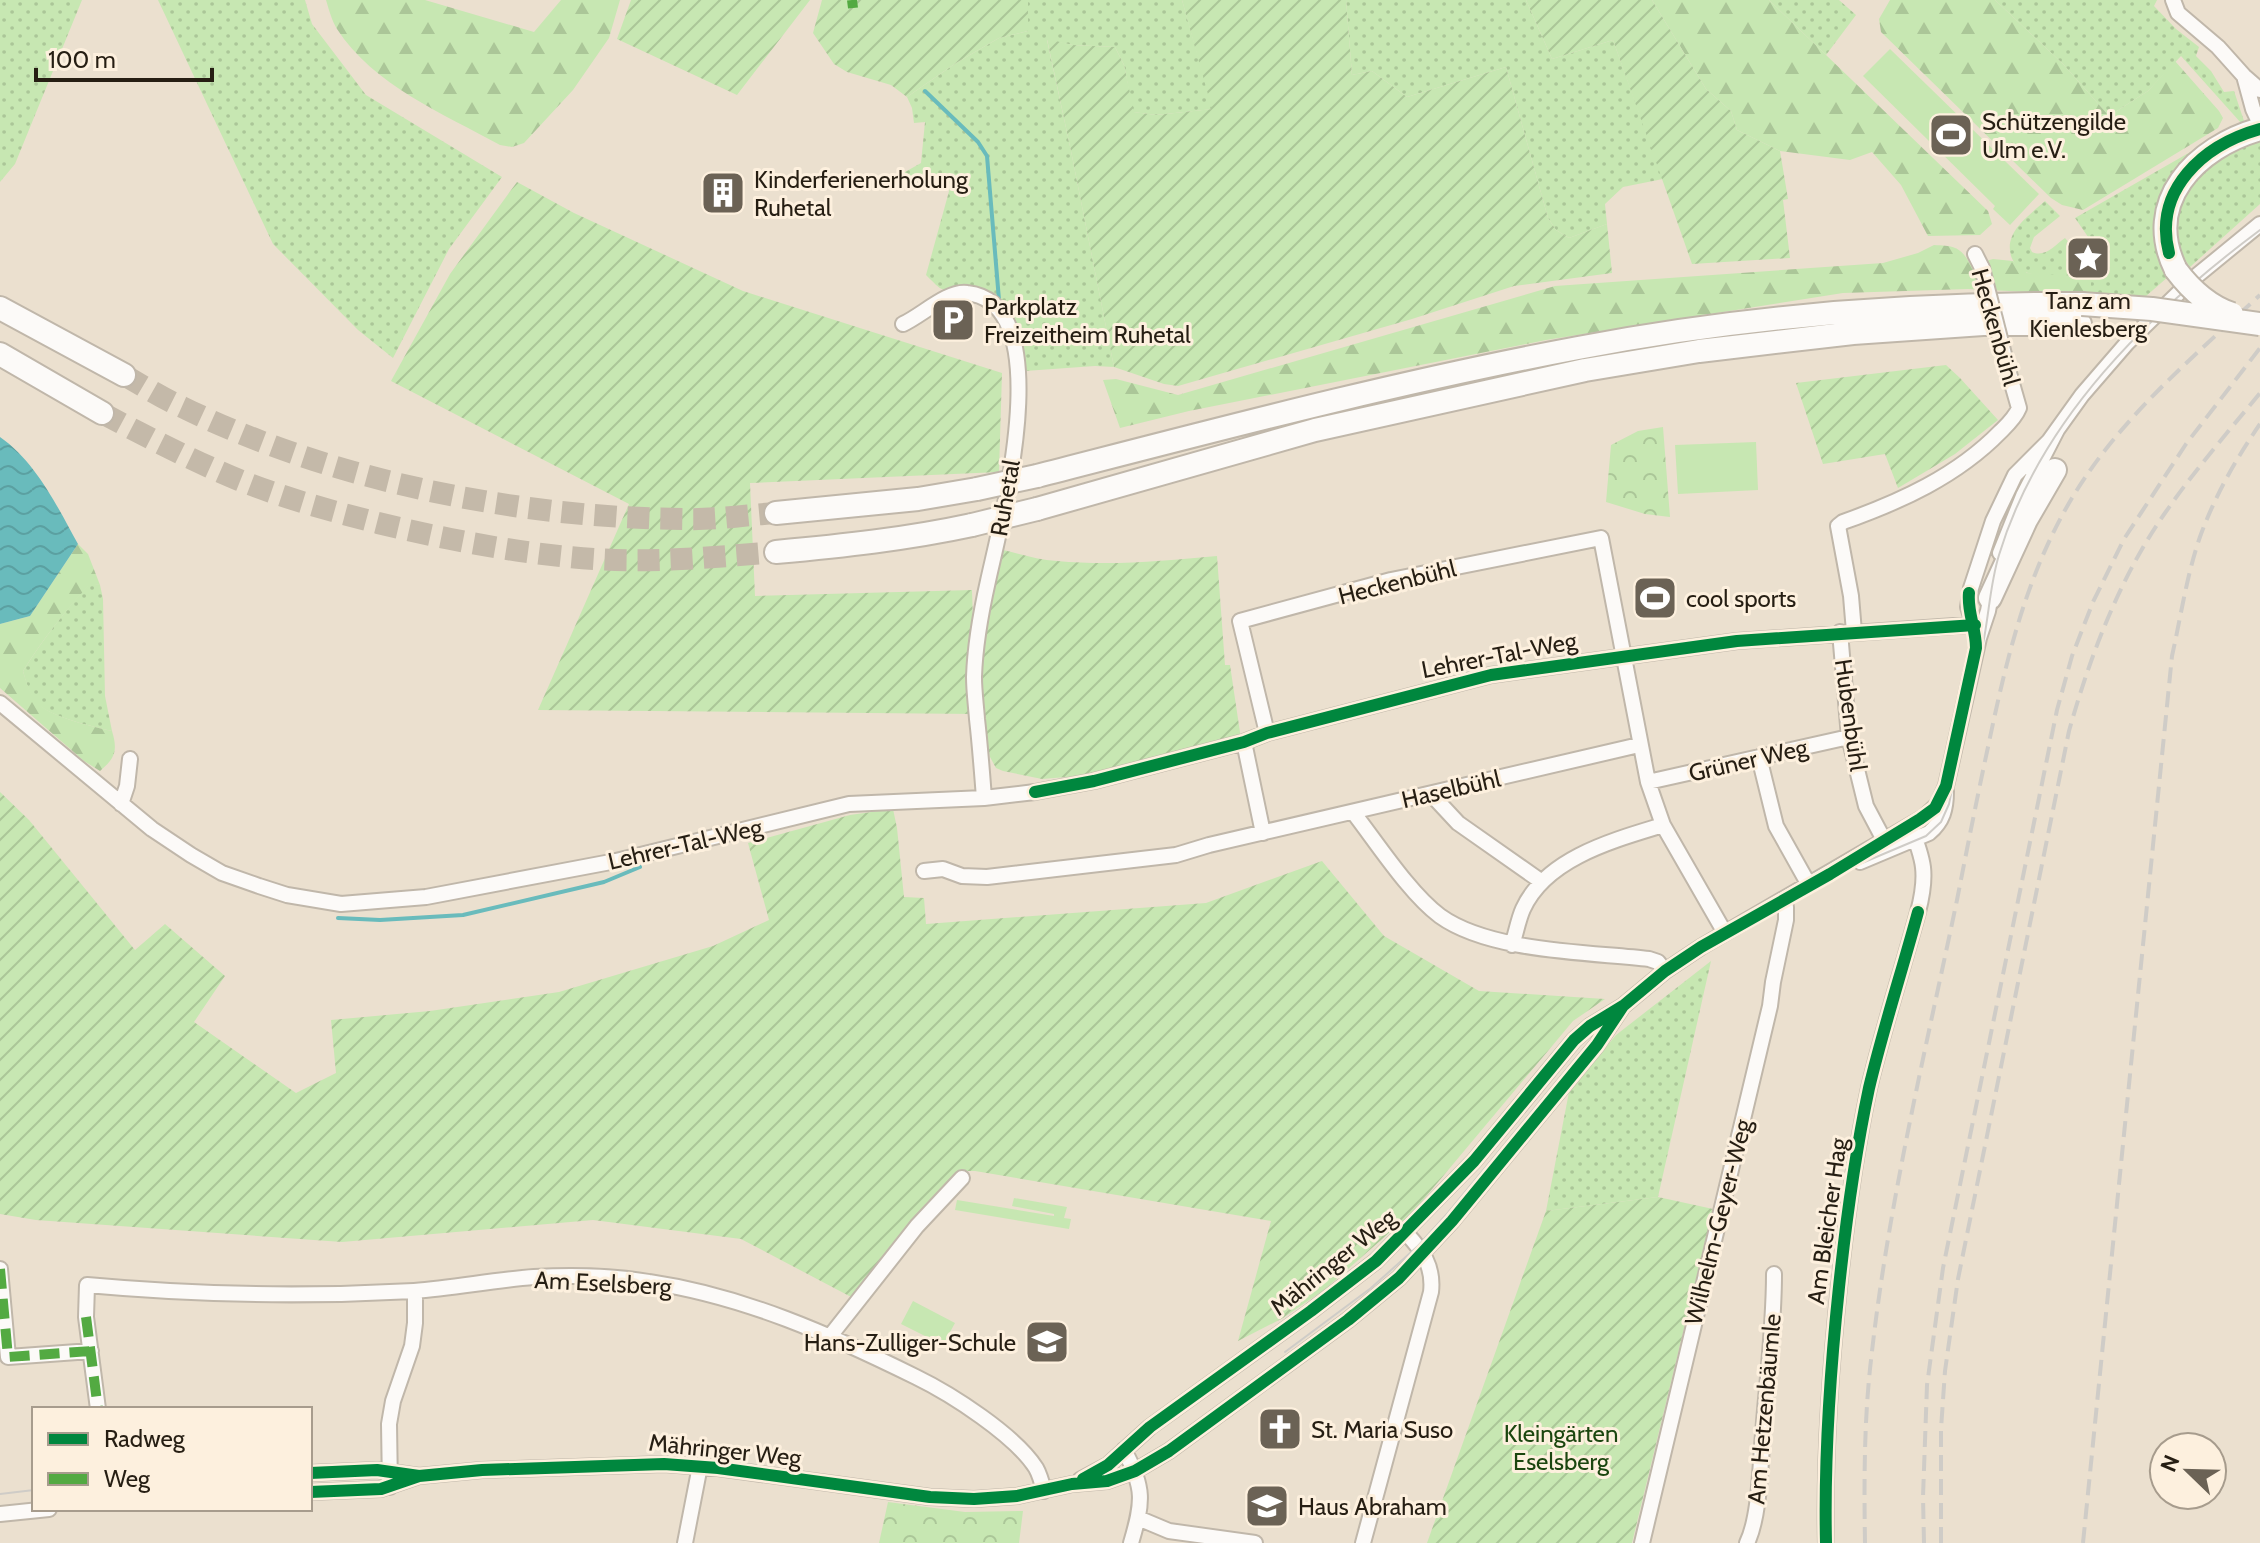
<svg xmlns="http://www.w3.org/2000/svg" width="2260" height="1543" viewBox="0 0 2260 1543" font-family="Cabin,sans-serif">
<defs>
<pattern id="grass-dots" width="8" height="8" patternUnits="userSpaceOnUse" patternTransform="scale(2)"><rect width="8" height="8" fill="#c7e7b2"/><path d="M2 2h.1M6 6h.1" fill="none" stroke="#abc698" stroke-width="1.8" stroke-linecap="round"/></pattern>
<pattern id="forest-firs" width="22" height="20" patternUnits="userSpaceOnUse" patternTransform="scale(2)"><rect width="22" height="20" fill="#c7e7b2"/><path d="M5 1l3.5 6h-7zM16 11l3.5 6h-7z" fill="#abc698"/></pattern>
<pattern id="park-crowns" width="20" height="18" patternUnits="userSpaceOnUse" patternTransform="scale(2)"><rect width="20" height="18" fill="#c7e7b2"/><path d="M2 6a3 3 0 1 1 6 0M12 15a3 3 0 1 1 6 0" fill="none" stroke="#abc698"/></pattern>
<pattern id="garden-furrows" width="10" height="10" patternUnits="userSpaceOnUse" patternTransform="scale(2)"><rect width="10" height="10" fill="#c7e7b2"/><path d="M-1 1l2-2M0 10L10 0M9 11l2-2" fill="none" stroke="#abc698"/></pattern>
<pattern id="water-waves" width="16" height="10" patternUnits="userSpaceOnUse" patternTransform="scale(2)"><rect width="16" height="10" fill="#69bbbc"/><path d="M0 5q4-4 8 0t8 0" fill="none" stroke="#5ba0a1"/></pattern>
</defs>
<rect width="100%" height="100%" fill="#ebe0cf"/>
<path fill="url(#grass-dots)" d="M 0,0 L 82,0 L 15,164 L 0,182 Z
M 158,0 L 305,0 L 312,24 L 366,95 L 502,177 L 449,249 L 393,358 L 358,330 L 273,244 Z
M 1028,0 L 1182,0 L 1213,109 L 1156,115 L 1133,112 L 1124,65 L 1115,47 L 1073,45 L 1047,40 L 1071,151 L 1114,367 L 1095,366 L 1025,371 C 1024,358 1023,345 1019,333 C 1013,310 989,286 964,286 C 938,287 949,298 926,275 L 951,184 L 935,178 L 910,181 L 903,178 L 905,172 L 921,163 L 925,122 L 914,123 L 912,108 L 907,97 L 956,63 L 999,38 L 1028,31 Z
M 1346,0 L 1526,0 L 1552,59 L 1613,40 L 1663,179 L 1623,187 L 1605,204 L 1607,224 L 1569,238 L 1556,230 L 1548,218 L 1506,67 L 1407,97 L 1372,71 L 1352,75 Z
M 1769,0 L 1839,0 L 1856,15 L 1826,55 Z
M 1995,0 L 2157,0 L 2154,6 L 2176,29 L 2199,47 L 2196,56 L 2211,71 L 2224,92 L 2234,91 L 2246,127 L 2173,180 L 2169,276 L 2145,297 L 2091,295 L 2091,281 C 2069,272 2048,279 2028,273 C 2020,271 2014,264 2011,256 C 2004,231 2029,216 2045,201 L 2060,216 L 2034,237 L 2030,248 L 2032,252 C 2045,258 2055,245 2065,238 L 2084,260 L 2095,257 L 2095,247 L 2075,218 L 2241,123 L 2181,56 L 2148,91 L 2109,116 L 2063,64 Z
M 2260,139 L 2260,204 L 2190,267 C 2146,204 2206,162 2260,139 Z
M 90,583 L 100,585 L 103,599 L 105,696 L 112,731 C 94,727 52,717 39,705 C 30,697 26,682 23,671 C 43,639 65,611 90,583 Z
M 1711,961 L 1658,1197 L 1546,1211 L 1569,1092 L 1616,1035 Z"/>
<path fill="url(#forest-firs)" d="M 326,0 L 425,0 L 534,32 L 561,0 L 620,0 L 609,38 L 573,90 L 524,143 L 512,147 L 500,145 C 444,114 373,85 337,29 C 332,21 329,10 326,0 Z
M 1652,0 L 1769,0 L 1988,211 L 1992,224 L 1980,235 L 1928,236 L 1901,185 L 1872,152 L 1850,160 L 1780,151 L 1737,130 L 1731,111 L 1706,89 Z
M 1890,0 L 1995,0 L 2063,64 L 2109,116 L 2148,91 L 2175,61 L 2219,111 L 2223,118 L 2218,128 L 2083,210 L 2062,205 L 2051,198 L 1881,32 L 1879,19 Z
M 1934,245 C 1956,246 1960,247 1971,265 L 1993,259 L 2013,261 L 2027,273 L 2078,276 L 2091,280 L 2091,295 L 1968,289 L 1843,293 L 1546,340 L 1189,411 L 1120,428 L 1103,380 L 1116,379 L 1178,395 L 1555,286 L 1883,263 L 1918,253 Z
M 78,544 L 88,554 L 100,585 L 90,584 C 65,611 43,639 23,671 C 26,682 31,697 40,705 C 52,717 94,727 112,731 C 118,751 115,758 100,771 L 84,761 L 0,688 L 0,624 L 30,616 Z"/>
<path fill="url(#park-crowns)" d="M 1663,427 L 1670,517 L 1645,514 L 1606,502 L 1611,445 L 1638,431 Z
M 888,1502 L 965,1512 L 1023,1511 L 1019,1543 L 879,1543 Z"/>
<path fill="url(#garden-furrows)" d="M 631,0 L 810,0 L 737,95 L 617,39 Z
M 822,0 L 1028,0 L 1028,31 L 999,38 L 956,63 L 907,97 L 891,85 L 847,72 L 834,64 L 813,33 Z
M 1182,0 L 1346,0 L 1352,75 L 1372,71 L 1407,97 L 1506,67 L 1548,218 L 1556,230 L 1569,238 L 1607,224 L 1612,273 L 1514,286 L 1412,319 L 1178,386 L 1164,384 L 1114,367 L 1071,151 L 1047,39 L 1073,45 L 1115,47 L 1124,65 L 1134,112 L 1156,115 L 1212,109 Z
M 1526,0 L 1652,0 L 1706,89 L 1731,111 L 1737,130 L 1780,151 L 1788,199 L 1783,200 L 1790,258 L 1692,264 L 1613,40 L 1552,59 Z
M 517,182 L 574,213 L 743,291 L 1002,373 L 999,472 L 750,483 L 755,596 L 972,590 L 976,714 L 538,710 L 629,504 L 391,381 L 450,274 Z
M 1946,365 L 1960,378 L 1998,420 L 1955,454 L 1898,488 L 1885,454 L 1823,464 L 1796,383 Z
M 1003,550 C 1021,554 1039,560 1057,561 C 1111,566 1164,561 1217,556 L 1225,665 L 1230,665 L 1241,739 L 1091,775 L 1042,779 L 1003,771 L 996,768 L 990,757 L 984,726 L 982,671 L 986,631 Z
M 0,792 L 29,820 L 135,950 L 165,924 L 225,976 L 194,1022 L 296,1093 L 336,1073 L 331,1020 L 430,1011 L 559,992 L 713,946 L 769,920 L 748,843 L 850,815 L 893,809 L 897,828 L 904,897 L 924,898 L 926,924 L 1206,903 L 1322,861 L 1384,936 L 1479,991 L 1605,999 L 1573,1021 L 1413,1212 L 1324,1290 L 1283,1318 L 1238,1341 L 1271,1221 L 975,1171 L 960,1171 L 855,1299 L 741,1239 L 593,1220 L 342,1242 L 36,1220 L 0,1214 Z
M 1658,1197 L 1713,1209 L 1632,1543 L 1427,1543 L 1546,1211 Z"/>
<path fill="#c7e7b2" d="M 1890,49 L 2039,194 L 2010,225 L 1993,209 L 1995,206 L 1863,76 Z
M 1756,442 L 1758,490 L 1678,494 L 1675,445 Z
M 1014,1198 L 1067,1207 L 1064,1218 L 1071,1219 L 1069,1229 L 955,1210 L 957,1200 L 1054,1216 L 1054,1214 L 1012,1206 Z
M 913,1301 L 955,1323 L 943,1345 L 901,1324 Z"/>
<path fill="url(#water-waves)" d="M 0,437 C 36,462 57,506 78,544 L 30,616 L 0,624 Z"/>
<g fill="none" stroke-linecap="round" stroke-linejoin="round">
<path stroke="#69bbbc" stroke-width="4" d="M 925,91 L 978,142 L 987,156 L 999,300
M 338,918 L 380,920 L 463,915 L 604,882 L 640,867"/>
<path stroke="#c4b9a9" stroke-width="22" stroke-dasharray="22 11" stroke-linecap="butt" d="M 124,375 C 143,386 162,398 182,407 C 332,481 519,518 685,519 C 715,520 746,515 776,513
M 102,413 C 147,437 191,460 239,480 C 284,498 331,511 378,523 C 449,540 521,554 594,559 C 654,563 716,557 776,552"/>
<g stroke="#c0b7aa" stroke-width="18">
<path id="minor" d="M 2173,0 L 2178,13 L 2218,47 L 2244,76 L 2260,90
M 2244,76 L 2253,109 L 2260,124
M 1975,254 L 1982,268
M 903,324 C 921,316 948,290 967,293 C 1061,303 1000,525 988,581 C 981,612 975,645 974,677 C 974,691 976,705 977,719 C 980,745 982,772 984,798
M 2000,553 L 2023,496 L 2057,430
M 1840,632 L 1849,737 L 1866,806 L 1884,840
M 1854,632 L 1851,596 L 1838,526 L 1843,522 C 1900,502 1957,476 2000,432 C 2007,425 2015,418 2019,408 L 2007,366
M 1976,632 L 1968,607 L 1971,588 L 1993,521 L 2015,475 L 2049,441 L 2082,395 L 2127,343 L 2194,278 L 2260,224
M 0,703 L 152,829 L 191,855 L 222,873 L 259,886 L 287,895 L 341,904 L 426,897 L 616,861 L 849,804 L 984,798 L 1035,792 L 1094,781 L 1244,742 L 1267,733 L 1491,675 L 1737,641 L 1983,624
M 1267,733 L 1240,621 L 1391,580 L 1601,538 L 1648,782 L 1663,825 L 1725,933
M 1244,742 L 1263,833
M 1759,757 L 1776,826 L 1809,885
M 1648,782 L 1849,737
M 1431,794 L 1458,823 L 1542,882
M 121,804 L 127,786 L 130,759
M 1353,812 C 1377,843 1410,894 1440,916 C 1490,952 1589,952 1649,959 L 1658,962 L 1665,971
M 1860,862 L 1929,833 C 1943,821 1946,809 1946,791
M 924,871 L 943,869 L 962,876 L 987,877 L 1176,855 L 1209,845 L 1639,745
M 1512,945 C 1516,934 1518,920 1523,909 C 1546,858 1614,840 1663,825
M 0,1269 L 8,1357 L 91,1351
M 831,1335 L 917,1226 L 962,1178
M 98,1409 L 86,1317 L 87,1285 C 196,1295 305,1297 414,1291 C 454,1288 494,1280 534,1277 C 570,1275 614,1276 649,1282 C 744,1296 831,1335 916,1377 C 951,1394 1015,1435 1036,1468 C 1040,1475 1042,1483 1044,1491
M 1124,1450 C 1145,1488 1143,1502 1131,1543
M 310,1473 L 377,1470 L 419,1476 L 482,1470 L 664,1464 L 718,1468 L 930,1497 L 974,1499 L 1017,1496 L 1072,1484 L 1107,1481 L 1135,1471 L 1169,1451 L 1348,1320 L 1399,1278 L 1452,1221 L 1597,1045 L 1623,1006
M 1080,1480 L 1108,1465 L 1150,1427 L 1311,1311 L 1376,1261 L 1474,1161 L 1574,1040 L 1590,1026 L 1623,1006 L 1665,971 L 1701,947 L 1924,817 L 1938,804 L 1946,786 L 1979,638 L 1988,611 L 1992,589
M 390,1487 L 389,1424 L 393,1401 L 412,1346 L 415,1323 L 415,1291
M 310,1492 L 381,1489 L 419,1476
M 0,1514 L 49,1509
M 1138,1518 L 1169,1531 L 1255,1543
M 685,1543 L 700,1466
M 1363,1543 L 1431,1292 C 1434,1266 1422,1250 1406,1233
M 1642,1543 L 1770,1006 L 1773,982 L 1786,920 L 1786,907 L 1782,901
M 1747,1543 C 1760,1516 1760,1465 1763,1434 C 1767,1381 1774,1328 1774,1274
M 1826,1543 C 1824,1457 1830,1372 1839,1287 C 1846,1221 1855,1154 1869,1088 C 1883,1029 1902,971 1918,912 C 1928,874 1924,860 1910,825"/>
</g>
<g stroke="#c0b7aa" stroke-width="26">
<path id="highway" d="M 2176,270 C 2142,202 2196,147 2260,129
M 0,308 L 124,375
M 0,354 L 102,413
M 1037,476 C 1216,430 1396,382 1578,348 C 1744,316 1914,303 2082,304
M 1037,509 L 1315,430 L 1585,370 L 1699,351 L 1853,333 L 1983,324 L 2080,324
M 776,513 L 918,499 L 977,489
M 776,552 C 842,546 907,539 972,525
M 1990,598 L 2026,520 L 2055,470"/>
</g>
<use href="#minor" stroke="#fcfaf8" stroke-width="14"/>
<use href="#highway" stroke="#fcfaf8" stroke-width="22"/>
<path stroke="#cfccc7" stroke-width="2" d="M 1854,856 C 1875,844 1922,823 1934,804 C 1940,795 1942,784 1944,774
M 1285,1352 L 1371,1288 L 1418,1246 L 1447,1214 L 1578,1056 L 1605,1026 L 1643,992 L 1703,950 L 1836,874 L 1926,836 L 1941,822 L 1949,804 C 1960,751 1973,698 1983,644 C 1989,615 1990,584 1999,555 C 2040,419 2149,313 2260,230
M 310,1479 C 357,1479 403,1474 450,1470 C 520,1464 592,1459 662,1461 C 807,1464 961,1531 1101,1469
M 0,1494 L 34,1490"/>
<path stroke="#cfccc7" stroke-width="4" stroke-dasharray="16 8" stroke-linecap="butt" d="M 1865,1543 C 1864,1482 1864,1420 1871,1360 C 1888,1205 1925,1053 1957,900 C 1967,849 1977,798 1988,747 C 2006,661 2026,575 2072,498 C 2120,418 2192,358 2260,295
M 1924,1543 L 1923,1497 L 1927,1385 L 1943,1268 L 2057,710 L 2072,656 L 2093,602 L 2124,539 L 2186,444 L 2260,348
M 1941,1543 L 1941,1429 L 1945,1371 L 1958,1279 L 2069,731 C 2090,656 2120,577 2165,513 C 2194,471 2228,432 2260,393
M 2083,1543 L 2172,656 C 2181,616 2187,573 2201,534 C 2216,494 2236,459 2260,424"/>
<g stroke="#c0b7aa" stroke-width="18" stroke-linecap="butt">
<path id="minor-bridge" d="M 1982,268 L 2007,366"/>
</g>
<g stroke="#c0b7aa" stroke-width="26" stroke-linecap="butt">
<path id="highway-bridge" d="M 2176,270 C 2191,290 2208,306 2232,314
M 2082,304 L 2152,309 L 2260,324
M 977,489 L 1037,476
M 972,525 L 1037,509"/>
</g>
<use href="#minor-bridge" stroke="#fcfaf8" stroke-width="14"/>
<use href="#highway-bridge" stroke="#fcfaf8" stroke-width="22"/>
<path stroke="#53aa42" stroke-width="10" stroke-dasharray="20 10" stroke-linecap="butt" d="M 852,0 L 853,8
M 0,1269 L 8,1357 L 91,1351
M 86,1317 L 98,1409"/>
<g stroke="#fdf0de" stroke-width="17">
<path id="cycleway" d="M 2169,253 C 2153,190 2203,145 2260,129
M 1035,792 L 1094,781 L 1244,742 L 1267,733 L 1491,675 L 1737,641 L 1975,625
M 310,1473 L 377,1470 L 419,1476 L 482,1470 L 664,1464 L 718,1468 L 930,1497 L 974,1499 L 1017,1496 L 1072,1484 L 1107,1481 L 1135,1471 L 1169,1451 L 1348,1320 L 1399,1278 L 1452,1221 L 1597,1045 L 1623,1006
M 1083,1479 L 1108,1465 L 1150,1427 L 1311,1311 L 1376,1261 L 1474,1161 L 1574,1040 L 1590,1026 L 1623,1006 L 1665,971 L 1701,947 L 1830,874 L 1920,819 L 1935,808 L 1946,786 L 1976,648 C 1976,628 1967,612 1969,593
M 310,1492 L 381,1489 L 419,1476
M 1826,1543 C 1824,1457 1830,1372 1839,1287 C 1846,1221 1855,1154 1869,1088 C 1883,1029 1902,971 1918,912"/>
</g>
<use href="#cycleway" stroke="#00873e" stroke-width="12"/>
</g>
<defs>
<g id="stadium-square" transform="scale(2.3)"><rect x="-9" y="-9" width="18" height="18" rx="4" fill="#6b6255" stroke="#fdf0de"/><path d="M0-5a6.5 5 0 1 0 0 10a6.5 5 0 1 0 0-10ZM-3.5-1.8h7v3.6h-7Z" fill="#fff"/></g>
<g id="building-square" transform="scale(2.3)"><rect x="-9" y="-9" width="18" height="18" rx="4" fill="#6b6255" stroke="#fdf0de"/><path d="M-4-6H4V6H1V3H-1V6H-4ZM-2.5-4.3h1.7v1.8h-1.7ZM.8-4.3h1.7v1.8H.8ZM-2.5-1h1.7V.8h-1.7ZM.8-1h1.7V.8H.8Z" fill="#fff"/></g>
<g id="sight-square" transform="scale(2.3)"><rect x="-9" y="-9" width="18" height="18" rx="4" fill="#6b6255" stroke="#fdf0de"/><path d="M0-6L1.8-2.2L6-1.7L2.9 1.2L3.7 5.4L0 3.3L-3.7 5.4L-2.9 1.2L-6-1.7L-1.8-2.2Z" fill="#fff"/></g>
<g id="parking-square" transform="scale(2.3)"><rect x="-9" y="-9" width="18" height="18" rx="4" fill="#6b6255" stroke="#fdf0de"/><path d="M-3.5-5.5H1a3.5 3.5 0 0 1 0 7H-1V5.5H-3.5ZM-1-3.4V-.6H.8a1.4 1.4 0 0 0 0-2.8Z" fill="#fff"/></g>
<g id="school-square" transform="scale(2.3)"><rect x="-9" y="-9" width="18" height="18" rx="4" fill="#6b6255" stroke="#fdf0de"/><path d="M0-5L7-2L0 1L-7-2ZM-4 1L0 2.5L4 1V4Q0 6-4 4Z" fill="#fff"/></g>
<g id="church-square" transform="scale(2.3)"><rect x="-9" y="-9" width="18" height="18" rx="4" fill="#6b6255" stroke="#fdf0de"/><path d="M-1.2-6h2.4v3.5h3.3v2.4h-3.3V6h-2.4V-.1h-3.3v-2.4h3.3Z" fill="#fff"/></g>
</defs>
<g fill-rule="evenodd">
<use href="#stadium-square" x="1951" y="135"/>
<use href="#building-square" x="723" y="193"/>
<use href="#sight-square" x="2088" y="258"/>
<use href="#parking-square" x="953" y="320"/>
<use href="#stadium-square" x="1655" y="598"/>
<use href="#school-square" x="1047" y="1342"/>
<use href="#church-square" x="1280" y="1429"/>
<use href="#school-square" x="1267" y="1506"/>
</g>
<g text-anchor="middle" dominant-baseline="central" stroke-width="6" stroke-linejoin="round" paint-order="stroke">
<g font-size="24" fill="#261e13" stroke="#fdf0de" text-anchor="start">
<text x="1982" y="121">Schützengilde<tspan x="1982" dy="28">Ulm e.V.</tspan></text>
<text x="754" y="179">Kinderferienerholung<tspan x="754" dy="28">Ruhetal</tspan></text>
<text x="2088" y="300" text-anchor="middle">Tanz am<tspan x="2088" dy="28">Kienlesberg</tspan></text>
<text x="984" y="306">Parkplatz<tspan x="984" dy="28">Freizeitheim Ruhetal</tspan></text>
<text x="1686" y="598">cool sports</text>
<text x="1016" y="1342" text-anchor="end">Hans-Zulliger-Schule</text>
<text x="1311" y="1429">St. Maria Suso</text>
<text x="1298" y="1506">Haus Abraham</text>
</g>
<g font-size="24" fill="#261e13" stroke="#fdf0de">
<text transform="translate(1996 327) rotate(74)">Heckenbühl</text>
<text transform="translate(1005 498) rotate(-80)">Ruhetal</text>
<text transform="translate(1397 582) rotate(-14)">Heckenbühl</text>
<text transform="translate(1499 655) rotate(-11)">Lehrer-Tal-Weg</text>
<text transform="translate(1851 715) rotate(82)">Hubenbühl</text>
<text transform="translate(1748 760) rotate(-13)">Grüner Weg</text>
<text transform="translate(1451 789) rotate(-13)">Haselbühl</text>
<text transform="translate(685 844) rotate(-13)">Lehrer-Tal-Weg</text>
<text transform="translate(1827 1221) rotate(-82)">Am Bleicher Hag</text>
<text transform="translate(1718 1222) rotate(-76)">Wilhelm-Geyer-Weg</text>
<text transform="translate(1333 1262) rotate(-39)">Mähringer Weg</text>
<text transform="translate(603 1283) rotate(3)">Am Eselsberg</text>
<text transform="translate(1764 1409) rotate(-85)">Am Hetzenbäumle</text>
<text transform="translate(725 1450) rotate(6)">Mähringer Weg</text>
</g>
<g font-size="24" fill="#1b460f" stroke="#fdf0de">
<text x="1561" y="1433">Kleingärten<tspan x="1561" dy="28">Eselsberg</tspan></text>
</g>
</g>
<rect x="32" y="1407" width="280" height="104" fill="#fdf0de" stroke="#a79c8d" stroke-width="2"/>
<rect x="48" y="1433" width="40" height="12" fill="#00873e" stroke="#a79c8d" stroke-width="2"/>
<text x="104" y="1447" font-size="24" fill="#261e13">Radweg</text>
<rect x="48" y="1473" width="40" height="12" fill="#53aa42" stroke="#a79c8d" stroke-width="2"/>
<text x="104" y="1487" font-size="24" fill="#261e13">Weg</text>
<g transform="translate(2188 1471) rotate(293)"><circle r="38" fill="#fdf0de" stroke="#a79c8d" stroke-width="2"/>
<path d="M0-6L14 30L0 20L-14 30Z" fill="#6b6255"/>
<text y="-12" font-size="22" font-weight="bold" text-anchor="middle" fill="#261e13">N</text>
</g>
<path d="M36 68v12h176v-12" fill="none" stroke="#261e13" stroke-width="4"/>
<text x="48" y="68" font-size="24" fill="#261e13" stroke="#fdf0de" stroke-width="6" paint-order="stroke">100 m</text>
</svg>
